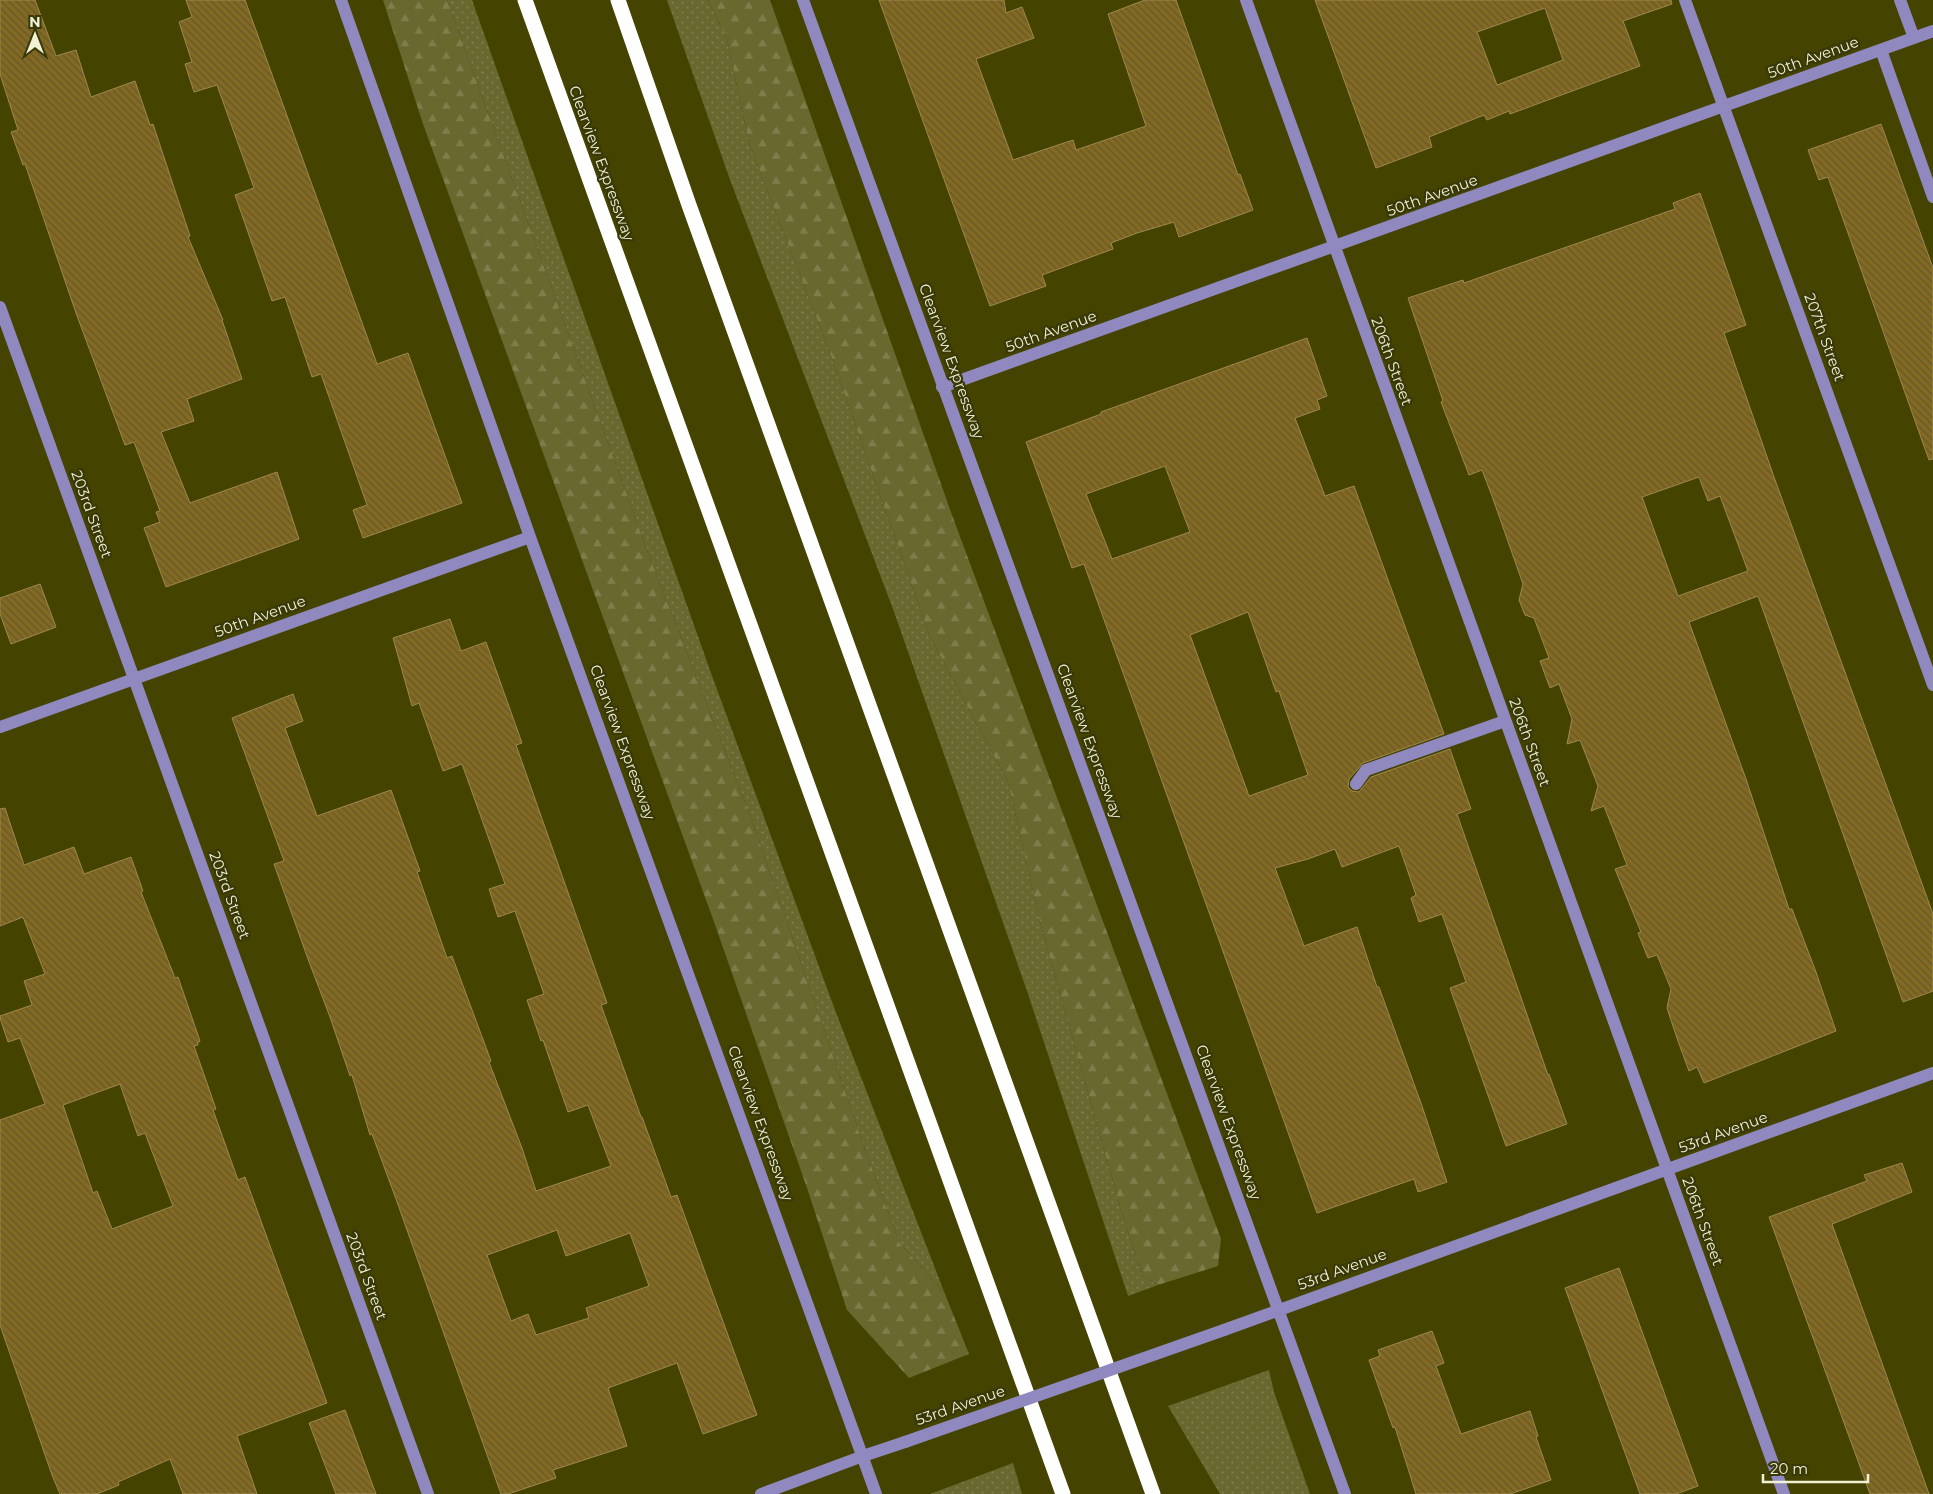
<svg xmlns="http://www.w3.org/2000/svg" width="1933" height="1494" viewBox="0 0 1933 1494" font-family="Montserrat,sans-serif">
<defs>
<pattern id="grass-dots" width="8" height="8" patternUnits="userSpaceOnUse" patternTransform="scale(1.25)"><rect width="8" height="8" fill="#68682f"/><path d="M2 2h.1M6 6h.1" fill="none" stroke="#7e7e4c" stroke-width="1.8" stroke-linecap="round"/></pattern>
<pattern id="forest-firs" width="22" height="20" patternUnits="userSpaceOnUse" patternTransform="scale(1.25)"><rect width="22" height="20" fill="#68682f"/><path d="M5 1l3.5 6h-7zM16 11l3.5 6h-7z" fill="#7e7e4c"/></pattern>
<pattern id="building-back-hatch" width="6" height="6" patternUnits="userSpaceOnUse" patternTransform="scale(1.25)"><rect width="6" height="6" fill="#846a21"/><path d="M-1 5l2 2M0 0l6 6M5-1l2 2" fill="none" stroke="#635832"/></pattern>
</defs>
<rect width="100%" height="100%" fill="#444300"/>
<path fill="url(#grass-dots)" d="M 447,0 L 472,0 L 711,673 L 835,1010 L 945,1294 L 899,1242 L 861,1138 L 752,820 L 647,550 Z
M 667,0 L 708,0 L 727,39 L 749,143 L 829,350 L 930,637 L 1008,782 L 1041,926 L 1124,1220 L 1143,1276 L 1158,1285 L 1128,1296 L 1027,991 L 893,609 L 729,177 Z
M 1269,1370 L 1274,1392 L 1310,1494 L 1220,1494 L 1168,1406 Z
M 1013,1463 L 1022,1494 L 930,1494 Z"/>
<path fill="url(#forest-firs)" d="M 383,0 L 447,0 L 647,550 L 752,820 L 861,1138 L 899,1242 L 945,1294 L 969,1354 L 909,1378 L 847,1310 L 807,1188 L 713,919 L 423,124 Z
M 708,0 L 770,0 L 952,515 L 1221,1239 L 1218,1266 L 1158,1285 L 1143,1276 L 1124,1220 L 1041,926 L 1008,782 L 930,637 L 829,350 L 749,143 L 727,39 Z"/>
<path fill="url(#building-back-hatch)" stroke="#9e884f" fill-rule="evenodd" d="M 0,0 L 35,0 L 56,56 L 76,50 L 91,97 L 135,81 L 150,125 L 153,124 L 190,236 L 188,237 L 223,320 L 222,320 L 242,379 L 187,399 L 194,421 L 161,432 L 190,503 L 277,472 L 299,539 L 166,587 L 144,528 L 160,522 L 156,512 L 160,511 L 134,442 L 125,445 L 76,313 L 25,164 L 23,165 L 11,132 L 18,130 L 0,74 Z
M 186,0 L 245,0 L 377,364 L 408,353 L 462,503 L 363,538 L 353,510 L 367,505 L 321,374 L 312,377 L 285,297 L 272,301 L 235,195 L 254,188 L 217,85 L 194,92 L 185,64 L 192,62 L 179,22 L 192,17 Z
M 879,0 L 1004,0 L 1006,13 L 1022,7 L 1034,38 L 976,59 L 1013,160 L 1073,140 L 1076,150 L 1146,126 L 1108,14 L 1145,0 L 1176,0 L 1238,175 L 1240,174 L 1253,210 L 1179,237 L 1174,222 L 1137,233 L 1111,243 L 1113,249 L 1042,275 L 1046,286 L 990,306 Z
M 1315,0 L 1671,0 L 1672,4 L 1623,21 L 1640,66 L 1510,114 L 1509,111 L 1487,120 L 1484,115 L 1429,137 L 1432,147 L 1376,168 ZM 1545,8 L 1563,60 L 1497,85 L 1477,32 Z
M 1881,124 L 1933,268 L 1933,459 L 1929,460 L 1828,177 L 1819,180 L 1808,150 Z
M 1700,193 L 1746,325 L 1724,333 L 1774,477 L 1933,914 L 1933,991 L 1903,1002 L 1758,596 L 1689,622 L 1746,779 L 1789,909 L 1792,909 L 1816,972 L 1836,1031 L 1704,1083 L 1697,1067 L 1689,1071 L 1678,1041 L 1667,1008 L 1671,989 L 1657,955 L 1648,958 L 1638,933 L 1641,932 L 1615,869 L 1627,865 L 1604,806 L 1591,811 L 1598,786 L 1580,740 L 1567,744 L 1572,719 L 1559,684 L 1550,688 L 1540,661 L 1549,658 L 1534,618 L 1525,615 L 1519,600 L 1523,584 L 1492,496 L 1482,470 L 1469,475 L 1441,402 L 1443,401 L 1408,298 L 1463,280 L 1464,283 L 1675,209 L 1673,203 ZM 1699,477 L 1708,501 L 1720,496 L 1748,571 L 1678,596 L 1642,497 Z
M 1307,338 L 1327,396 L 1317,400 L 1320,409 L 1295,418 L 1325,496 L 1354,486 L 1444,734 L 1363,763 L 1349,779 L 1348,787 L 1352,791 L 1359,792 L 1371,777 L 1450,749 L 1471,809 L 1457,814 L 1548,1075 L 1549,1074 L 1567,1124 L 1506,1146 L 1450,988 L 1466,982 L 1442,914 L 1419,922 L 1411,898 L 1416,895 L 1399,846 L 1342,867 L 1335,849 L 1308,859 L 1275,868 L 1304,946 L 1357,927 L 1377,987 L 1379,987 L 1422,1106 L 1447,1182 L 1418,1192 L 1414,1179 L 1317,1213 L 1084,564 L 1072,568 L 1026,442 L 1101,414 L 1101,412 ZM 1165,466 L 1190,532 L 1112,559 L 1086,494 ZM 1248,612 L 1276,692 L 1279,691 L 1308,775 L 1249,796 L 1190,635 Z
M 40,584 L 56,627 L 11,644 L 0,614 L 0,598 Z
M 450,619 L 461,651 L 486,642 L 522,743 L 516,745 L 607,1003 L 601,1005 L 641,1117 L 642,1117 L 671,1197 L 677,1195 L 757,1415 L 703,1434 L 677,1363 L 608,1388 L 627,1446 L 553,1470 L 556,1478 L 508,1494 L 501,1494 L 396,1199 L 372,1134 L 370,1135 L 352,1075 L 350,1076 L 330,1017 L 308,959 L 274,864 L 284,861 L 232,718 L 293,694 L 303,721 L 285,728 L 317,816 L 391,790 L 420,871 L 417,872 L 447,958 L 452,956 L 491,1061 L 489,1062 L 522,1148 L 536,1191 L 611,1166 L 588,1105 L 568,1112 L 543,1040 L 541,1041 L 527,1000 L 544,994 L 515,911 L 498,917 L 489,889 L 505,884 L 462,764 L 443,771 L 419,703 L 412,706 L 393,638 ZM 557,1230 L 566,1256 L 630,1233 L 649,1286 L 586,1308 L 589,1318 L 536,1335 L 528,1314 L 511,1321 L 487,1255 Z
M 5,808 L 24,865 L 74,847 L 84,874 L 131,857 L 143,891 L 141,892 L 175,978 L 178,977 L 200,1041 L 198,1042 L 198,1045 L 194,1046 L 216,1109 L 213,1110 L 238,1180 L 245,1177 L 327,1403 L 237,1436 L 257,1494 L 183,1494 L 170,1459 L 118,1482 L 119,1485 L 97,1494 L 60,1494 L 52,1475 L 0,1325 L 0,1120 L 45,1104 L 20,1038 L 8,1042 L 0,1018 L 0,1016 L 32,1005 L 24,981 L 45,974 L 23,917 L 0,926 L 0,809 ZM 120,1084 L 138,1136 L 145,1133 L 173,1206 L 112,1229 L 97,1191 L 93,1193 L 63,1105 Z
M 1902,1163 L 1912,1192 L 1832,1224 L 1929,1494 L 1870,1494 L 1769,1217 L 1867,1181 L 1864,1175 Z
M 1619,1268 L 1698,1486 L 1676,1494 L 1640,1494 L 1565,1288 Z
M 1432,1331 L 1444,1363 L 1436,1366 L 1461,1434 L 1530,1411 L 1538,1436 L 1536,1437 L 1551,1480 L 1510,1494 L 1416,1494 L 1395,1427 L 1393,1428 L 1369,1360 L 1380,1356 L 1378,1350 Z
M 345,1410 L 373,1486 L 376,1494 L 336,1494 L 309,1423 Z"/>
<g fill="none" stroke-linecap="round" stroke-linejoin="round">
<path stroke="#8f89c0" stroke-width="12" d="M 341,0 L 530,537 L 876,1494
M 803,0 C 982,499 1168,995 1345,1494
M 1246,0 L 1784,1494
M 1685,0 L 1933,685
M 1900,0 L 1914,38
M 1881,50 L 1933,197
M 0,307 L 428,1494
M 942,387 L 1933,31
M 0,727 L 530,537
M 1356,784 L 1366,770 L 1505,721
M 1224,1330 L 1933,1073
M 761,1494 L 863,1456 L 905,1442"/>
<path stroke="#fff" stroke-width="15" d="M 525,0 L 1063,1494
M 618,0 L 689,205 L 1153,1494"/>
<path stroke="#8f89c0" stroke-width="12" d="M 905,1442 L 1224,1330"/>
</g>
<g text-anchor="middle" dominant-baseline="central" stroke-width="4.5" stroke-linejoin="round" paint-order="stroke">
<g font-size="15" fill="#f1f2d4" stroke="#383809">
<text transform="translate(1813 57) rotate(-20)">50th Avenue</text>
<text transform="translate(602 163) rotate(70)">Clearview Expressway</text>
<text transform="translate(1432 195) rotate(-20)">50th Avenue</text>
<text transform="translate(1051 331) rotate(-20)">50th Avenue</text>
<text transform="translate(1825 337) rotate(70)">207th Street</text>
<text transform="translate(952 361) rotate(70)">Clearview Expressway</text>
<text transform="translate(1392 361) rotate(70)">206th Street</text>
<text transform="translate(92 514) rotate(70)">203rd Street</text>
<text transform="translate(260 616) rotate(-20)">50th Avenue</text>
<text transform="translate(1090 741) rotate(70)">Clearview Expressway</text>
<text transform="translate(623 742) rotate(70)">Clearview Expressway</text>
<text transform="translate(1530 742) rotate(70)">206th Street</text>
<text transform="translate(230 895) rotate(70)">203rd Street</text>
<text transform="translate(1229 1122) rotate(70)">Clearview Expressway</text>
<text transform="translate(761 1123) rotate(70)">Clearview Expressway</text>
<text transform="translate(1723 1132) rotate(-20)">53rd Avenue</text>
<text transform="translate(1703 1221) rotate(70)">206th Street</text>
<text transform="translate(1342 1269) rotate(-20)">53rd Avenue</text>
<text transform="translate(367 1276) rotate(70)">203rd Street</text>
<text transform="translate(960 1405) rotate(-19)">53rd Avenue</text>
</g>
</g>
<g transform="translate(35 35)" stroke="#383809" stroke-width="4" paint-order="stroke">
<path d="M0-4L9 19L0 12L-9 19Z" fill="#f1f2d4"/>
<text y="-8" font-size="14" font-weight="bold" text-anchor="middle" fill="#f1f2d4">N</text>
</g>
<path d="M1763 1474v8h105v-8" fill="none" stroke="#f1f2d4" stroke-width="2.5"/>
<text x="1770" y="1474" font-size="15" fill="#f1f2d4" stroke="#383809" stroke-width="4" paint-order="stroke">20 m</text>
</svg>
